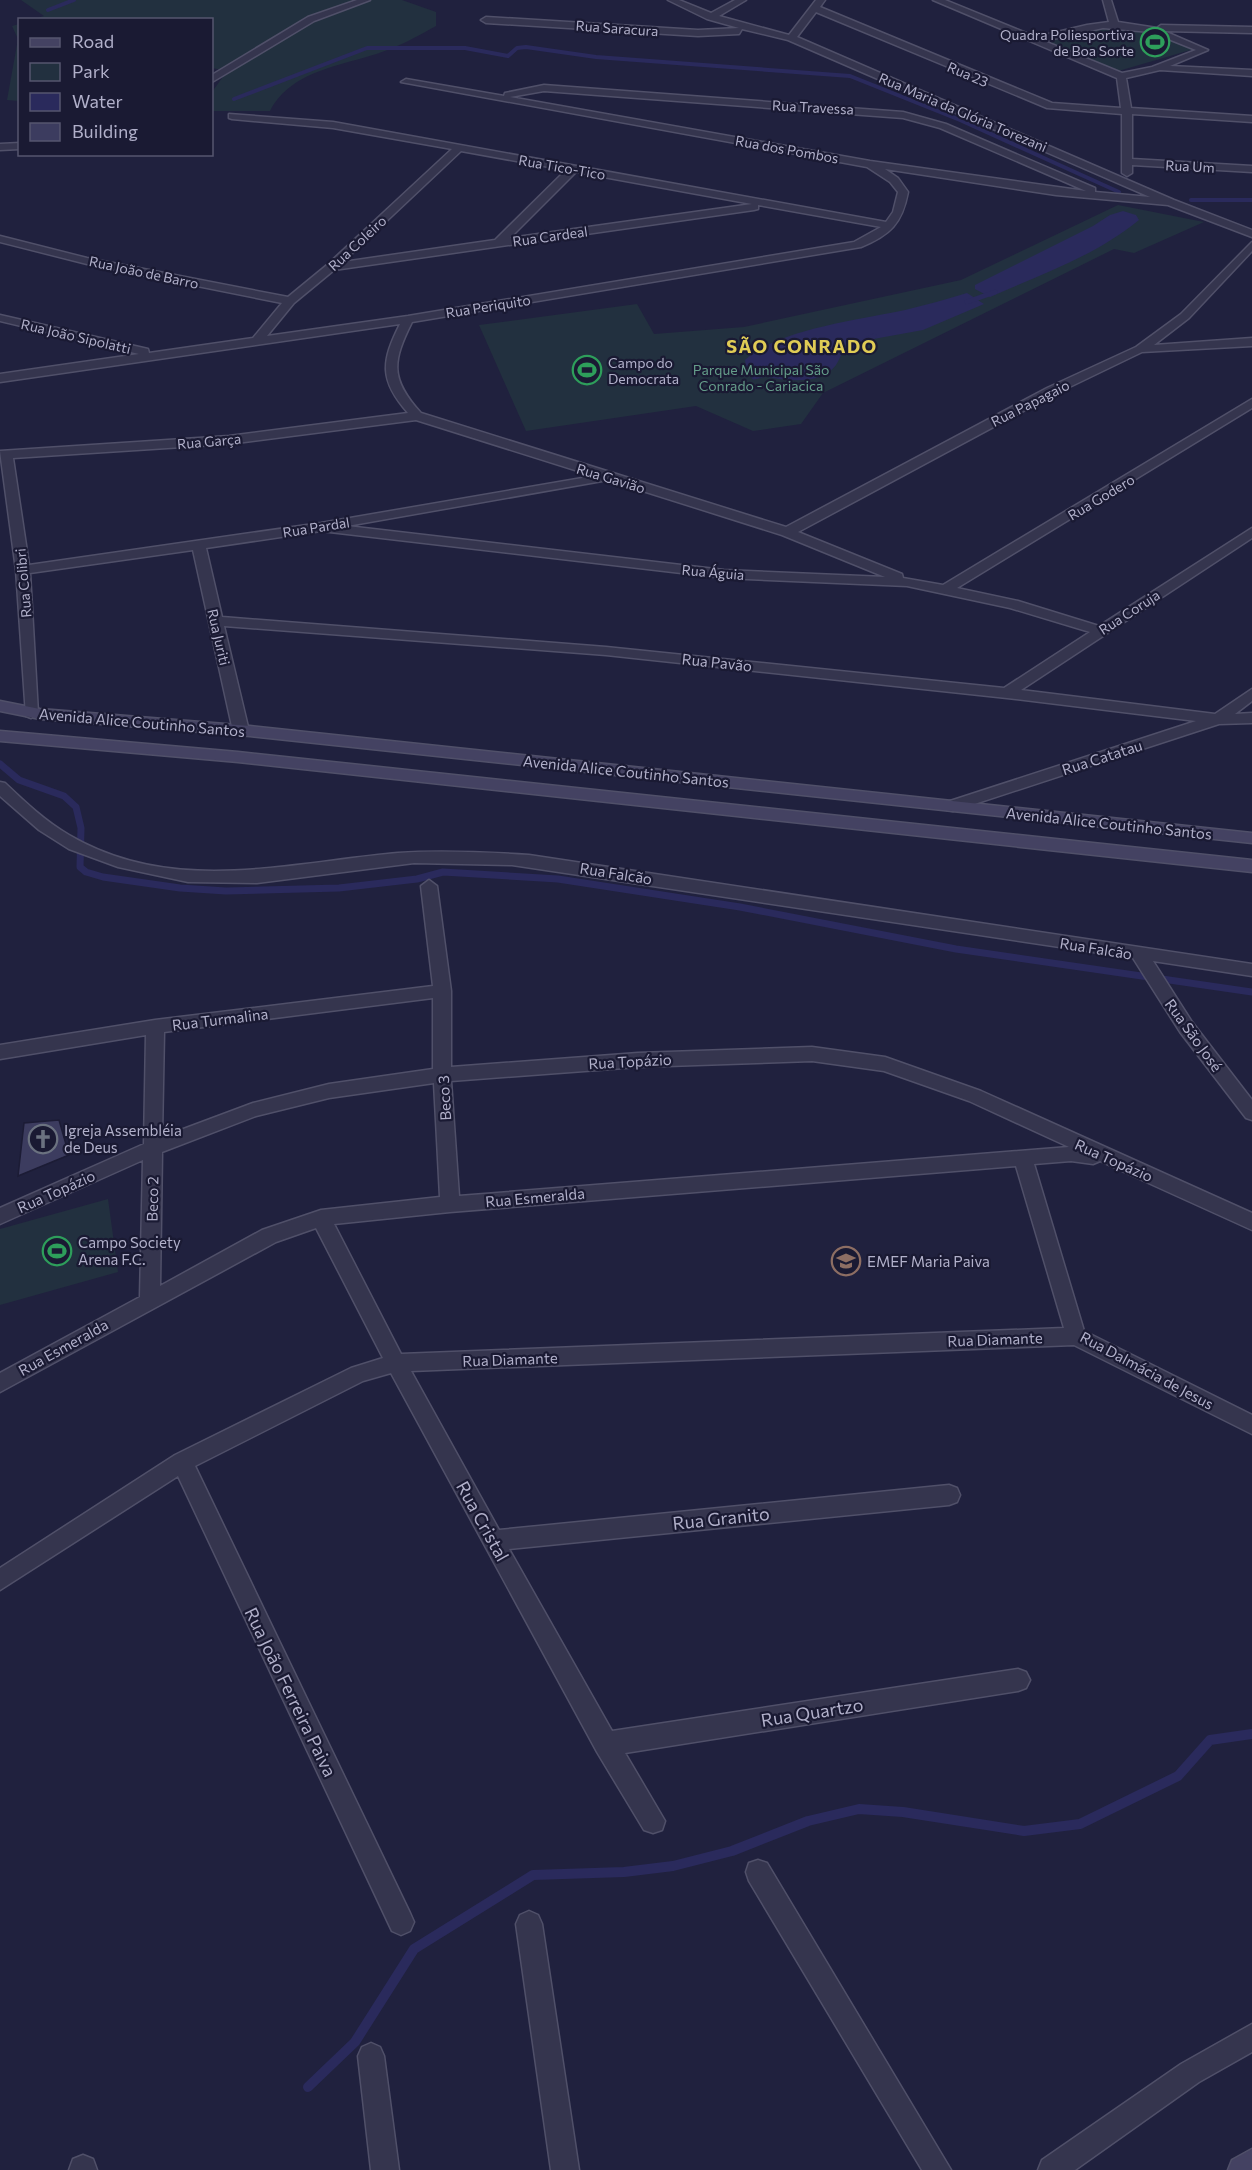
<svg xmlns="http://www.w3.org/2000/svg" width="1252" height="2170" viewBox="0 0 1252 2170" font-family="Commissioner,sans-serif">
<rect width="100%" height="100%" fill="#20213e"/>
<path fill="#22303f" d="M 21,0 L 402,0 L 436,12 L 436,26 C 421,34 406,43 390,49 C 348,66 293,67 270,111 L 212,111 L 212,92 L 227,71 L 212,68 L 212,20 L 34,19 L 44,16 Z
M 19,24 L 19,101 L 7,100 L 18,39 L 12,26 Z
M 1090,27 L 1140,28 L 1194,49 L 1115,72 L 1046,43 Z
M 1118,205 L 1204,222 L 1134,253 L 1114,249 L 823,393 L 801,424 L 753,431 L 696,406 L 526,431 L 479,325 L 637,304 L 654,334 L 744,327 L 961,280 Z
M 108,1199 L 118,1272 L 0,1305 L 0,1229 Z"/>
<path fill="#2a2a5c" d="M 1123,211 L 1136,215 L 1139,220 C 1095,256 1042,274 990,297 L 975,289 L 975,285 L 1093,226 L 1110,215 Z
M 967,293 L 984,304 L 923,330 L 846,344 C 843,350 840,359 836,365 C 817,390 773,378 747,373 L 745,360 C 775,330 863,319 905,310 C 926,305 947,299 967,293 Z"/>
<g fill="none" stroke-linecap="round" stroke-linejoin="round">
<path stroke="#2a2a5c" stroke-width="4" d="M 48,10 L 74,0
M 234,99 L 367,48 L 465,48 L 508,56 L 517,48 L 526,47 L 596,57 L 850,76 L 960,120 L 1119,192
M 1191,200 L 1252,200"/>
<path stroke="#2a2a5c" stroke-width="5" d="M 967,302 L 995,292
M 833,355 L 874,336
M 754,377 L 770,373"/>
<path stroke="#2a2a5c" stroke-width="7" d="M 0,764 L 19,780 L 64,796 L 76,807 L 81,828 L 80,867 L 86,872 L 103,877 L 180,888 L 226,891 L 339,888 L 417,879 L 443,872 L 558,879 L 740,907 L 956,949 L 1252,992"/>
<path stroke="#2a2a5c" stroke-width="10" d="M 308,2087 L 355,2042 L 414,1949 L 533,1875 L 624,1872 L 673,1866 L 732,1851 L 808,1821 L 859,1809 L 903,1812 L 1024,1831 L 1080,1824 L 1178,1776 L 1210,1740 L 1252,1734"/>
</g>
<path fill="#3c3c5f" stroke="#1c1c35" stroke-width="1.5" d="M 59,1120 L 69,1155 L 18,1176 L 24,1123 Z"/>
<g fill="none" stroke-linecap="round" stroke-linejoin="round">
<g stroke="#505069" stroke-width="3">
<path id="street" d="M 357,0 L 370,0 L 314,21 L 212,82 L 212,75 L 308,17 Z
M 668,0 L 679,0 L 711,13 L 735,0 L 746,0 L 719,16 L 789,35 L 816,0 L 825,0 L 820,7 L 1052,103 L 1121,108 L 1117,78 L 933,0 L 945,0 L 1036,37 L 1087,25 L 1109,22 L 1103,0 L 1111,0 L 1118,22 L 1157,28 L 1161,25 L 1252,27 L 1252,33 L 1164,31 L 1208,50 L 1170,66 L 1252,70 L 1252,76 L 1160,70 L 1126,78 L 1131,108 L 1252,116 L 1252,122 L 1132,114 L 1132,159 L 1252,166 L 1252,172 L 1132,165 L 1132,173 L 1127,176 L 1122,173 L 1122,114 L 1047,108 L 816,12 L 797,37 L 1174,200 L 1252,230 L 1252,237 L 1168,205 L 1056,195 L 885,169 L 898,178 L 908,192 C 902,224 890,235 861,247 L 412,322 C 392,362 390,379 421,413 L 786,527 L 1047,388 L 1136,347 L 1181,314 L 1252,242 L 1252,251 L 1189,318 L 1154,345 L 1252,338 L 1252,346 L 1142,352 L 1055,394 L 798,532 L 902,574 L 903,578 L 943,585 L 1252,399 L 1252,408 L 957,588 L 1018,601 L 1099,626 L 1252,528 L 1252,538 L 1021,690 L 1215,714 L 1252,689 L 1252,701 L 1235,714 L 1252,713 L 1252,723 L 1219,724 L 953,811 L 947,810 L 945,806 L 947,802 L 1196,721 L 1007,698 L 606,655 L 224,626 L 249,731 L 241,736 L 233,731 L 193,550 L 30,573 L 38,713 L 31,718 L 26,716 L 16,570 L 0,451 L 229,436 L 408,413 C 379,380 381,362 400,324 L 0,382 L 0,374 L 139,354 L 0,321 L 0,315 L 148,349 L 149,353 L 253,338 L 282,303 L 87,264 L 0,242 L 0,236 L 87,258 L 288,297 L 327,265 L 452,149 L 333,128 L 232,119 L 229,118 L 229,114 L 333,122 L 886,222 L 893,212 L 898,192 L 890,182 L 867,167 L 401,82 L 406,79 L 504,96 L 505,93 L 544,85 L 903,112 L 946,124 L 1095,188 L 1095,192 L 1150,197 L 788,40 L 742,29 L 739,34 L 698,36 L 486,23 L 481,20 L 486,17 L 698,30 L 739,28 L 707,19 ZM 1103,28 L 1151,32 L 1196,50 L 1152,67 L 1122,73 L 1044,41 ZM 544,91 L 903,118 L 940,128 L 1086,191 L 870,161 L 510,97 ZM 461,151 L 566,170 L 495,240 L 343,262 ZM 576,172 L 752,204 L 510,238 ZM 758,205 L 881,227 L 854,242 L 408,316 L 267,336 L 294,303 L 334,270 L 754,210 L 758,209 ZM 416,420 L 594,476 L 321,523 L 29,565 L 13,458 L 229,444 ZM 608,480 L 782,535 L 885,577 L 724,570 L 347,526 ZM 321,531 L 724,578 L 907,586 L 1010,608 L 1090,632 L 1004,688 L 606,647 L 222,617 L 206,548 Z
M 20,143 L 20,149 L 0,150 L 0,144 Z
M 0,782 L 5,783 C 25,802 45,821 69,835 C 173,896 286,863 398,853 C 441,850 485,852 529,855 L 1252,964 L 1252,976 L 1153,961 L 1192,1022 L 1252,1100 L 1252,1120 L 1246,1118 L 1180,1032 L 1133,958 L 512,865 L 414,863 L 257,883 L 188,882 L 118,867 L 69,849 L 39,830 L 0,796 Z
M 429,880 L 437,886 L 451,991 L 451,1067 L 638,1053 L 812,1047 L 885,1057 L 981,1091 L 1252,1213 L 1252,1230 L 1100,1161 L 1093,1164 L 1071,1161 L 1034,1164 L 1084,1331 L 1252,1415 L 1252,1434 L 1074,1345 L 411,1371 L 499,1530 L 949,1485 L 957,1488 L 960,1495 L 957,1502 L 949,1505 L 509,1549 L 612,1731 L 1018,1669 L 1026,1672 L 1030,1680 L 1026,1688 L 1018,1691 L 625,1753 L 665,1821 L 662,1830 L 653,1833 L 644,1830 L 597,1752 L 391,1373 L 363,1381 L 195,1466 L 410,1913 L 414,1922 L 410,1931 L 401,1935 L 392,1931 L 178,1476 L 0,1590 L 0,1568 L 175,1455 L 351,1368 L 383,1358 L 316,1228 L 276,1242 L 0,1392 L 0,1373 L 140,1297 L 143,1160 L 0,1224 L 0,1208 L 144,1144 L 146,1035 L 0,1059 L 0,1045 L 155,1020 L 433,986 L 421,886 ZM 433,998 L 433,1069 L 329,1084 L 253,1103 L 162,1137 L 164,1032 ZM 812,1061 L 884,1071 L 969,1101 L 1069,1147 L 459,1196 L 451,1081 L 638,1067 ZM 434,1083 L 440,1197 L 321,1210 L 262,1230 L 160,1286 L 162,1152 L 256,1116 L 329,1098 ZM 1016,1166 L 1064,1328 L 401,1354 L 334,1224 L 450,1212 Z
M 758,1860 L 767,1863 L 951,2170 L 922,2170 L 749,1881 L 746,1872 L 749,1863 Z
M 529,1911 L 538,1915 L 542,1924 L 579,2170 L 551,2170 L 516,1924 L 520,1915 Z
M 1252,2024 L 1252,2052 L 1199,2082 L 1075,2170 L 1038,2170 L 1042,2160 L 1181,2064 Z
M 371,2043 L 380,2047 L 384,2056 L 399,2170 L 371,2170 L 358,2056 L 362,2047 Z
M 83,2155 L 93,2159 L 97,2170 L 69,2170 L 73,2159 Z"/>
</g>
<g stroke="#505069" stroke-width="3">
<path id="secondary" d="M 0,701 L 40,709 L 250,726 L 1252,833 L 1252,843 L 250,736 L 40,719 L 0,711 Z
M 0,731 L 238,752 L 1252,860 L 1252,872 L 238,762 L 0,741 Z
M 1252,2149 L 1252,2170 L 1228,2170 L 1232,2160 Z"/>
</g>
<use href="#street" fill="#35354e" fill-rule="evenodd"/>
<use href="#secondary" fill="#444262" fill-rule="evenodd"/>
</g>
<defs>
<g id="stadium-ring" transform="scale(1.5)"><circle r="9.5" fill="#1a1a33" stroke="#2e9e5b" stroke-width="1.5"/><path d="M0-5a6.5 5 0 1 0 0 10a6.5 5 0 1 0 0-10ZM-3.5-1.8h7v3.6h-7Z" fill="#2e9e5b"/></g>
<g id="church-ring" transform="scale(1.5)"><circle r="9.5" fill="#1a1a33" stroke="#6b7280" stroke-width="1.5"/><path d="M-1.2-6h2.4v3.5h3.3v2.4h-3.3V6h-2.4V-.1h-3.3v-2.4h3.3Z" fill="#6b7280"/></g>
<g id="school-ring" transform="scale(1.5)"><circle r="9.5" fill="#1a1a33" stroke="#8d6e63" stroke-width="1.5"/><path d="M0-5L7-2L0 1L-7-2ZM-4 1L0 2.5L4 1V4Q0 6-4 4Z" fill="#8d6e63"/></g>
</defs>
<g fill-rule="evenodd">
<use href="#stadium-ring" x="1155" y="42"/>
<use href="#stadium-ring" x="587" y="370"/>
<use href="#church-ring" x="43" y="1139"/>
<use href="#stadium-ring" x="57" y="1251"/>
<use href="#school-ring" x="846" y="1261"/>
</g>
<g text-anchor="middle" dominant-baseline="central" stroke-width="4.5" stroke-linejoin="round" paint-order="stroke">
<g font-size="14" fill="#b1b0ca" stroke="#1a1a33">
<text transform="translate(617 28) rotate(4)">Rua Saracura</text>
<text transform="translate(968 74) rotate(23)">Rua 23</text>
<text transform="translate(813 107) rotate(3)">Rua Travessa</text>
<text transform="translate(963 112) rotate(23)">Rua Maria da Glória Torezani</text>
<text transform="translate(787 149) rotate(10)">Rua dos Pombos</text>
<text transform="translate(1190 166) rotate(3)">Rua Um</text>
<text transform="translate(562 167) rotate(10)">Rua Tico-Tico</text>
<text transform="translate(550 236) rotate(-8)">Rua Cardeal</text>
<text transform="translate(357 243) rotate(-43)">Rua Coleiro</text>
<text transform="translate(144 272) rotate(12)">Rua João de Barro</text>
<text transform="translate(488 306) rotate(-9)">Rua Periquito</text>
<text transform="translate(76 336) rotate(13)">Rua João Sipolatti</text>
<text transform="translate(1030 403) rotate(-27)">Rua Papagaio</text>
<text transform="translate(209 441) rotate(-5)">Rua Garça</text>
<text transform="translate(611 478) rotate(17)">Rua Gavião</text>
<text transform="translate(1101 497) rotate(-31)">Rua Godero</text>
<text transform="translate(316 527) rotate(-9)">Rua Pardal</text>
<text transform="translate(713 572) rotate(5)">Rua Águia</text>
<text transform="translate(23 583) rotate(-95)">Rua Colibri</text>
<text transform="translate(1129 612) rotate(-33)">Rua Coruja</text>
<text transform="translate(219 637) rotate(77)">Rua Juriti</text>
</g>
<g font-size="14" fill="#b1b0ca" stroke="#1a1a33" text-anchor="end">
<text x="1134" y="34">Quadra Poliesportiva<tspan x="1134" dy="16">de Boa Sorte</tspan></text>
<text x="608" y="362" text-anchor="start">Campo do<tspan x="608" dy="16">Democrata</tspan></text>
</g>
<g font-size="14" fill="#659d8a" stroke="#1a1a33">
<text x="761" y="369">Parque Municipal São<tspan x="761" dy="16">Conrado - Cariacica</tspan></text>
</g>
<g font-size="15" fill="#b1b0ca" stroke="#1a1a33">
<text transform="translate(717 662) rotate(6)">Rua Pavão</text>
<text transform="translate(142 722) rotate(5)">Avenida Alice Coutinho Santos</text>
<text transform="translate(1102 757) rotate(-18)">Rua Catatau</text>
<text transform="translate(626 771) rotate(6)">Avenida Alice Coutinho Santos</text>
<text transform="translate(1109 823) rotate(6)">Avenida Alice Coutinho Santos</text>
<text transform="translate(616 873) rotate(9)">Rua Falcão</text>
<text transform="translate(1096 948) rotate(9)">Rua Falcão</text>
<text transform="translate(220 1019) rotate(-7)">Rua Turmalina</text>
<text transform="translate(1194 1035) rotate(54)">Rua São José</text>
<text transform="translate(630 1061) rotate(-3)">Rua Topázio</text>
<text transform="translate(444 1098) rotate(-93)">Beco 3</text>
<text transform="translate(1114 1160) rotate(24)">Rua Topázio</text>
<text transform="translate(56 1191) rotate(-24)">Rua Topázio</text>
<text transform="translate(535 1197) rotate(-5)">Rua Esmeralda</text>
<text transform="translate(152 1199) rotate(-89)">Beco 2</text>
<text transform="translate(995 1339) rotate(-2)">Rua Diamante</text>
<text transform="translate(63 1347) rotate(-29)">Rua Esmeralda</text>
<text transform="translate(510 1359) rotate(-2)">Rua Diamante</text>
<text transform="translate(1147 1370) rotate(28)">Rua Dalmácia de Jesus</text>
</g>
<g font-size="15" fill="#b1b0ca" stroke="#1a1a33" text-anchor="start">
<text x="64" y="1130">Igreja Assembléia<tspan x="64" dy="17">de Deus</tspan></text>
<text x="78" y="1242">Campo Society<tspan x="78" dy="17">Arena F.C.</tspan></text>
<text x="867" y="1261">EMEF Maria Paiva</text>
</g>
<g font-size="18" font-weight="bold" letter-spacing="1.5" fill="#e0cc55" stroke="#1a1a33">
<text x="802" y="346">SÃO CONRADO</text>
</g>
<g font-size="18" fill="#b1b0ca" stroke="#1a1a33">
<text transform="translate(721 1518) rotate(-6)">Rua Granito</text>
<text transform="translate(483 1521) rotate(61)">Rua Cristal</text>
<text transform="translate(291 1692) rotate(64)">Rua João Ferreira Paiva</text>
<text transform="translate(812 1712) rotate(-9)">Rua Quartzo</text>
</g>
</g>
<rect x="18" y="18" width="195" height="138" fill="#1a1a33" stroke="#56566f" stroke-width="1.5"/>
<rect x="30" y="38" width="30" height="9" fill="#444262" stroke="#56566f" stroke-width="1.5"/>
<text x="72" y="48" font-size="18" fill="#b1b0ca">Road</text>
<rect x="30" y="63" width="30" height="18" fill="#22303f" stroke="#56566f" stroke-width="1.5"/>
<text x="72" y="78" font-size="18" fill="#b1b0ca">Park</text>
<rect x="30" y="93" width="30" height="18" fill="#2a2a5c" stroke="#56566f" stroke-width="1.5"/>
<text x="72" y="108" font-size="18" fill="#b1b0ca">Water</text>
<rect x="30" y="123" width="30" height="18" fill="#3c3c5f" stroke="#56566f" stroke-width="1.5"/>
<text x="72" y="138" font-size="18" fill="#b1b0ca">Building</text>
</svg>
